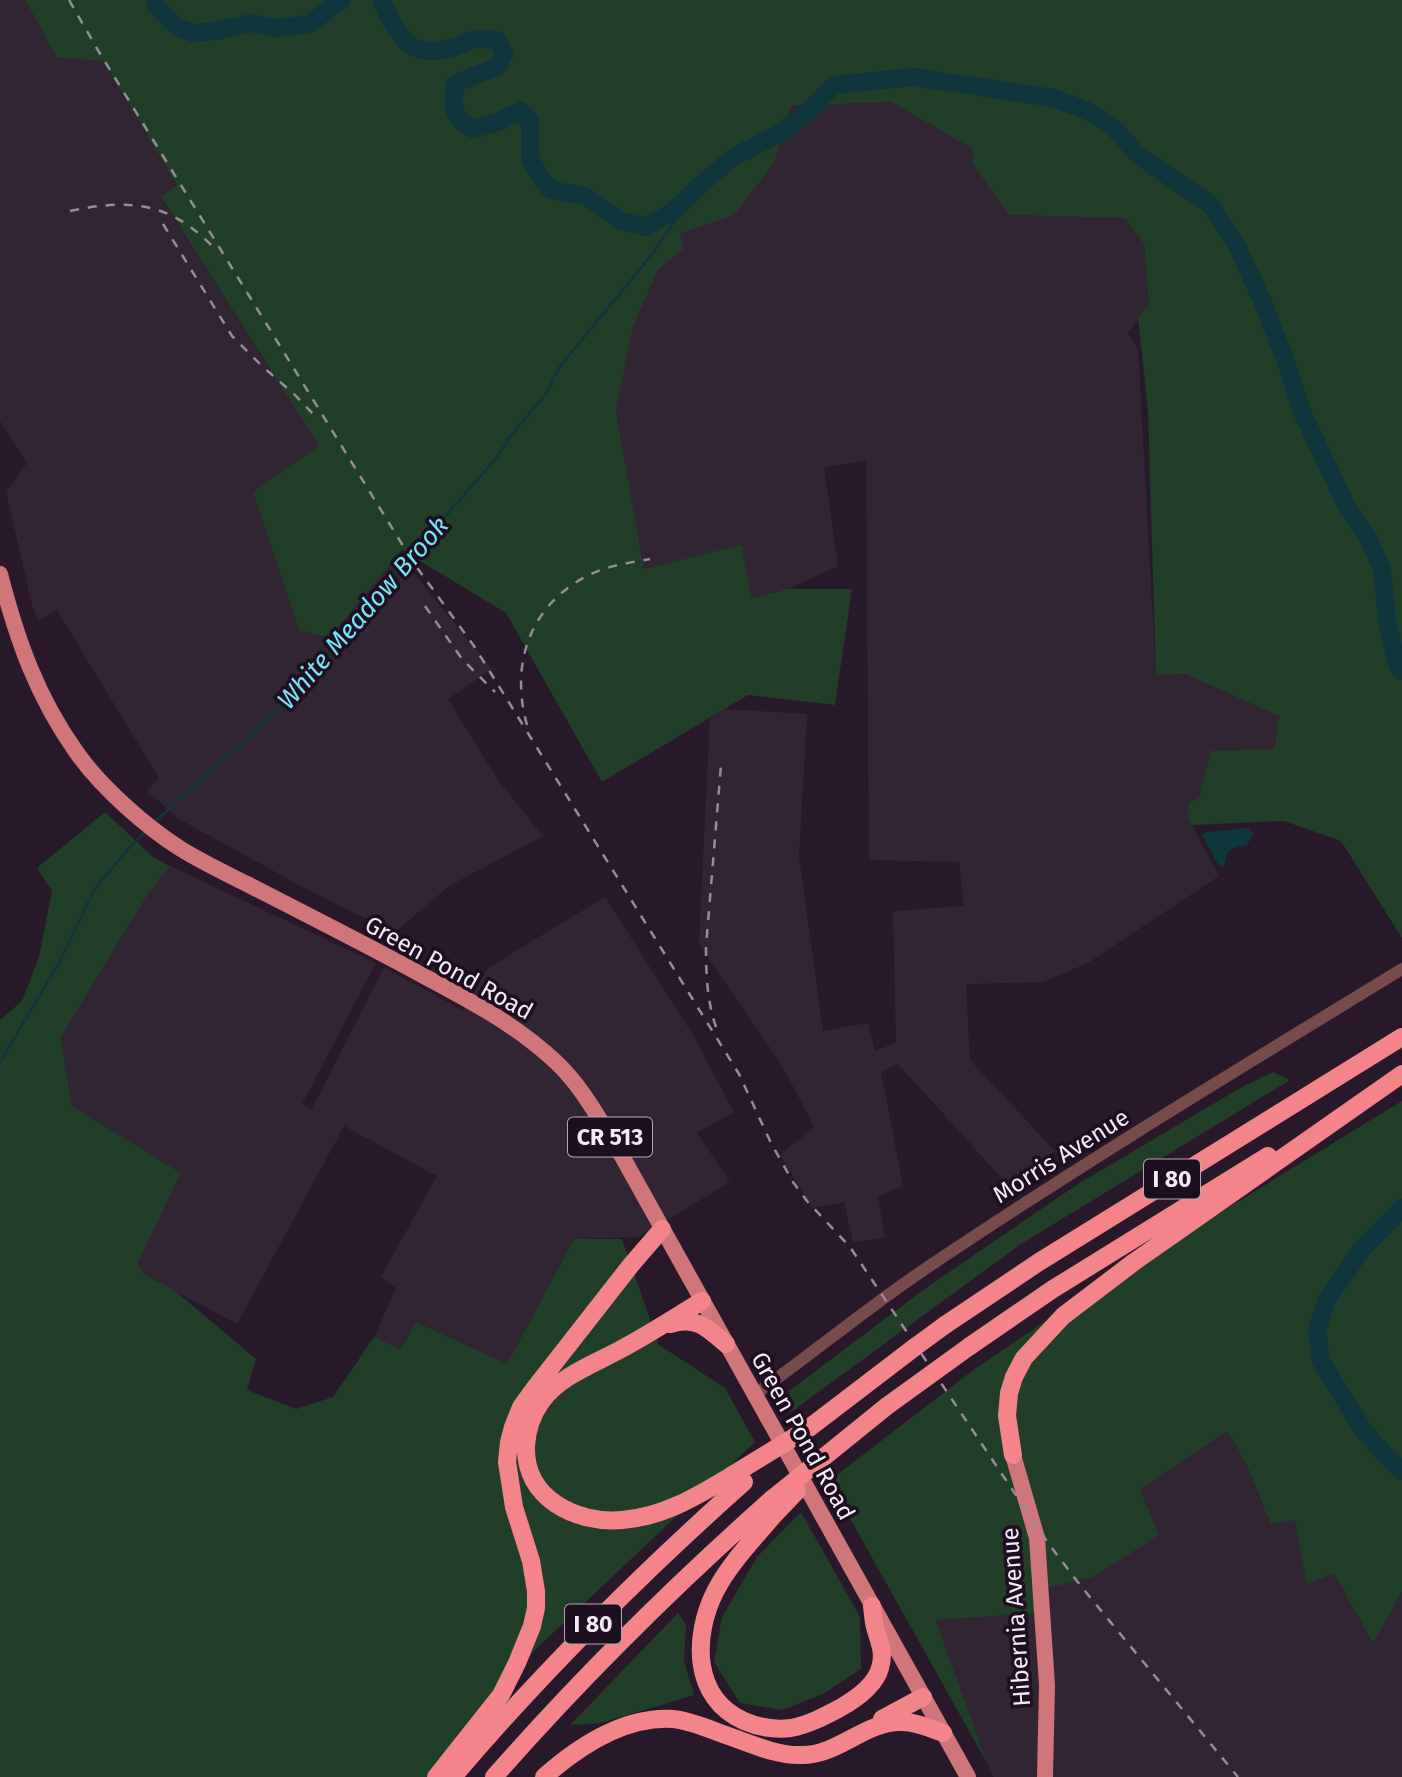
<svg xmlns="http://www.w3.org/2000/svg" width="1402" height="1777" viewBox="0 0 1402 1777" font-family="'Fira Sans',sans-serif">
<rect width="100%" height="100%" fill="#27192a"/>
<path fill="#312533" d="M 0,0 L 25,0 L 57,58 L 103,61 L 177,185 L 161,198 L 319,446 L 330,638 L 397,553 L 492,669 L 448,699 L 498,780 L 543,836 L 449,886 L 394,933 L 301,886 L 179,819 L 147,791 L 159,778 L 57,610 L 38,621 L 32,604 L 6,492 L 27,463 L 0,421 Z
M 891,102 L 973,149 L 1009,215 L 1125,218 L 1144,243 L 1149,304 L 1128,333 L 1138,349 L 1156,675 L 1185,674 L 1279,715 L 1274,749 L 1211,752 L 1199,798 L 1188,818 L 1219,876 L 1088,963 L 1043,982 L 966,984 L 970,1060 L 1055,1151 L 1007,1184 L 898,1064 L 881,1072 L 903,1186 L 878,1196 L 885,1238 L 853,1242 L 844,1202 L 812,1208 L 780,1155 L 814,1127 L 783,1067 L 699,944 L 710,718 L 724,709 L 807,714 L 799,856 L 823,1031 L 868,1023 L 875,1051 L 896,1043 L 893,911 L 964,906 L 959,862 L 869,860 L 866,461 L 824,467 L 838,566 L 788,589 L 752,598 L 741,546 L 644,569 L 616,411 L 633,327 L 658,270 L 683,249 L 679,234 L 774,163 L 791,106 Z
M 170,866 L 376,963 L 302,1104 L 316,1112 L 312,1109 L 384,967 L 463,1011 L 488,968 L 605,897 L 693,1035 L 734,1112 L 697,1133 L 730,1182 L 639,1237 L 574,1239 L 507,1365 L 416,1322 L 401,1349 L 374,1337 L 396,1288 L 381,1277 L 437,1176 L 344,1126 L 237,1324 L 145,1275 L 138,1263 L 181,1173 L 72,1107 L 61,1037 L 145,899 Z
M 1228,1432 L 1242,1454 L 1261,1503 L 1295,1520 L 1334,1572 L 1373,1642 L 1402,1592 L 1402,1777 L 994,1777 L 987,1763 L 936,1620 L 1047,1613 L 1045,1589 L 1140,1490 Z"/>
<path fill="#213e29" d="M 25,0 L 1402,0 L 1402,938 L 1341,841 L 1284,821 L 1191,825 L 1188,818 L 1189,803 L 1199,797 L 1211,751 L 1274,749 L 1279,716 L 1185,674 L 1156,675 L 1148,411 L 1138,318 L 1149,304 L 1144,244 L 1125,218 L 1009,215 L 972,163 L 973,149 L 891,102 L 791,106 L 774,163 L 734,215 L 680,234 L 683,249 L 658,270 L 633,327 L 616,411 L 644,569 L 741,545 L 752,598 L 788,589 L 852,589 L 835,705 L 748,695 L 602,782 L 506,613 L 402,550 L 329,638 L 299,630 L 253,492 L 319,446 L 161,197 L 177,185 L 103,61 L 57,58 Z
M 105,812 L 153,857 L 170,866 L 145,899 L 61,1037 L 72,1106 L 181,1173 L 138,1263 L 145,1275 L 174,1290 L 256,1359 L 247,1390 L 296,1409 L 333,1397 L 374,1337 L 401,1349 L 416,1322 L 507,1364 L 574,1239 L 622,1239 L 659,1345 L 725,1388 L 755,1442 L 537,1648 L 426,1777 L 0,1777 L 0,1020 L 22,1001 L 39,957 L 52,891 L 37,868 Z
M 1273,1072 L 1290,1080 L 1021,1244 L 791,1412 L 789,1391 L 930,1285 L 1078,1184 L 1240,1088 Z
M 1402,1101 L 1402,1592 L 1373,1643 L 1334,1573 L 1307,1584 L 1295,1520 L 1271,1524 C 1256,1493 1248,1459 1227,1432 L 1140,1490 L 1159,1535 L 1093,1577 L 1045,1589 L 1047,1613 L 936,1620 L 987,1763 L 829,1481 L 972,1371 L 1069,1305 Z
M 801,1512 L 860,1617 L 861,1669 L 823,1694 L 782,1710 L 740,1703 L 714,1662 L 722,1617 L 757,1557 Z
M 678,1613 L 686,1625 L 684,1661 L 694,1695 L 601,1723 L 570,1725 Z"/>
<path fill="#0e363c" d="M 1248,828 L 1254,834 L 1246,846 C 1227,847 1227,852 1224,868 L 1218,864 L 1202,835 L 1207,832 Z"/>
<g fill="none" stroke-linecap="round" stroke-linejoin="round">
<path stroke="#0e363c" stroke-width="2.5" d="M 154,823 L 177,801 L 302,689 L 403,565 L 498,456 L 509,438 L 548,391 L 558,369 L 653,253 L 697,188
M 0,1062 L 59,963 L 94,890 L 130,847 L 145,832"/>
<path stroke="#0e363c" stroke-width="18" d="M 155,0 L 156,6 L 177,27 L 193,33 L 216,31 L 251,23 L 276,28 L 309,24 L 342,0
M 381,0 C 399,37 408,61 455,47 C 461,45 469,40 476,39 C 482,38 491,40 498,41 L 504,54 L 498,66 L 455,84 C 453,108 450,116 473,129 L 497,122 L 520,111 L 530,120 L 530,158 L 542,180 L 551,190 L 585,196 L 621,221 L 646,227 L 672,212 L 697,188 L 732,158 L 784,131 L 811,109 L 834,85 L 913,77 L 1053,98 L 1088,111 L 1113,127 L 1139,156 L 1211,205 L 1238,248 L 1264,305 L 1285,359 L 1302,412 L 1348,509 L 1368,538 L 1382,569 L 1387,621 L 1397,664 L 1402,671
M 1402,1208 L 1362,1249 L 1327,1300 L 1317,1330 L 1321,1361 L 1363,1430 L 1389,1459 L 1402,1471"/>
<path stroke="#774b4c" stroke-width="12" d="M 754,1395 C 812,1354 867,1308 925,1269 C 1081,1164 1242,1067 1402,969"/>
<path stroke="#d07579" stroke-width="16" d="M 0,574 C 17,640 37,697 77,753 C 101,787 146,827 181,849 C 202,862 225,873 247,884 C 305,914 363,943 420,974 C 469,1000 517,1025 557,1063 C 583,1088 599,1119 618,1149 L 968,1777
M 1013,1455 L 1037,1538 L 1047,1685 L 1045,1777"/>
<path stroke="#f3858a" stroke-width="18" d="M 702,1301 C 677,1316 651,1333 625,1347 C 597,1363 560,1375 541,1402 C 531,1416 527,1429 526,1446 C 524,1498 576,1524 622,1520 C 664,1517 699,1495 734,1474
M 670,1324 C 697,1316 707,1328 726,1344
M 945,1325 L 1039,1262 L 1402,1037
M 970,1346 L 1053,1289 L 1268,1156
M 809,1428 L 915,1347
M 1013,1455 L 1007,1416 L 1009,1393 L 1014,1377 L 1024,1358 L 1063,1316 L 1134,1262 L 1402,1074
M 773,1516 C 753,1540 729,1564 715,1592 C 693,1636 692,1698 744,1721 C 758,1727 775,1730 791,1728 C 808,1725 825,1716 840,1708 C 856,1699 875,1686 880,1668 C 885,1652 879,1642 875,1627 C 873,1620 873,1613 872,1606
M 882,1719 L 923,1697
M 436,1777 L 501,1695 L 517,1663 L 532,1626 L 536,1608 L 536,1591 L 531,1561 L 514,1507 L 507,1462 L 509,1442 L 513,1427 L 521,1407 L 534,1389 L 631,1265 L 662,1229
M 453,1777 C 543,1671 641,1574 744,1482
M 494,1777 C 581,1678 674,1586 772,1499
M 544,1777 C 579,1746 624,1716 673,1719 C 694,1721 715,1732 734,1738 C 756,1746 779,1756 802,1755 C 839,1755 865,1721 902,1722 C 916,1722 930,1728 943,1733"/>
<path stroke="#978c9a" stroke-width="2.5" stroke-dasharray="9 9" stroke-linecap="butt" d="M 69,0 L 99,52 L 413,562 L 474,646 L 739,1074 L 771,1143 L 793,1182 L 807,1201 L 850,1247 L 1048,1543 L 1080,1585 L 1238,1777
M 70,211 C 127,199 168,201 211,245
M 163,224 L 232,336 L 262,366 L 295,395 L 314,415
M 425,606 L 462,659 L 495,692
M 527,725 C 510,665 529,606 587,576 C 606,566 628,563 650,559
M 716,1027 C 707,1001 706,974 706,947 L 721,765"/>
<path stroke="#f3858a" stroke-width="18" d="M 915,1347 L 945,1325
M 734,1474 L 809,1428
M 772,1499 L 887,1406 L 970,1346
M 773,1516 L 797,1491"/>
</g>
<g text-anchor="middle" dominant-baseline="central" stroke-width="7" stroke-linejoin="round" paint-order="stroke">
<g fill="#1d0f20" stroke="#b4a9b6" stroke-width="2">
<rect x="568" y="1117.5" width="84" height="39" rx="5"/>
<rect x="1144" y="1159.5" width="56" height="39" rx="5"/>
<rect x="565" y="1604.5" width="56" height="39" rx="5"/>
</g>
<g font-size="23" font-weight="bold" fill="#f5ebf7">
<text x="610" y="1137">CR 513</text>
<text x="1172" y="1179">I 80</text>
<text x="593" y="1624">I 80</text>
</g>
<g font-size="24" fill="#f5ebf7" stroke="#1d0f20">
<text transform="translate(449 968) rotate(29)">Green Pond Road</text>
<text transform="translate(1061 1156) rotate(-32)">Morris Avenue</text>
<text transform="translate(803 1436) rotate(61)">Green Pond Road</text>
<text transform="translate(1016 1617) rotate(-94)">Hibernia Avenue</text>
</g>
<g font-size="26" font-style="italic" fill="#75e4f6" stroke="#1d0f20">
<text transform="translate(363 613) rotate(-49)">White Meadow Brook</text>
</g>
</g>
</svg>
